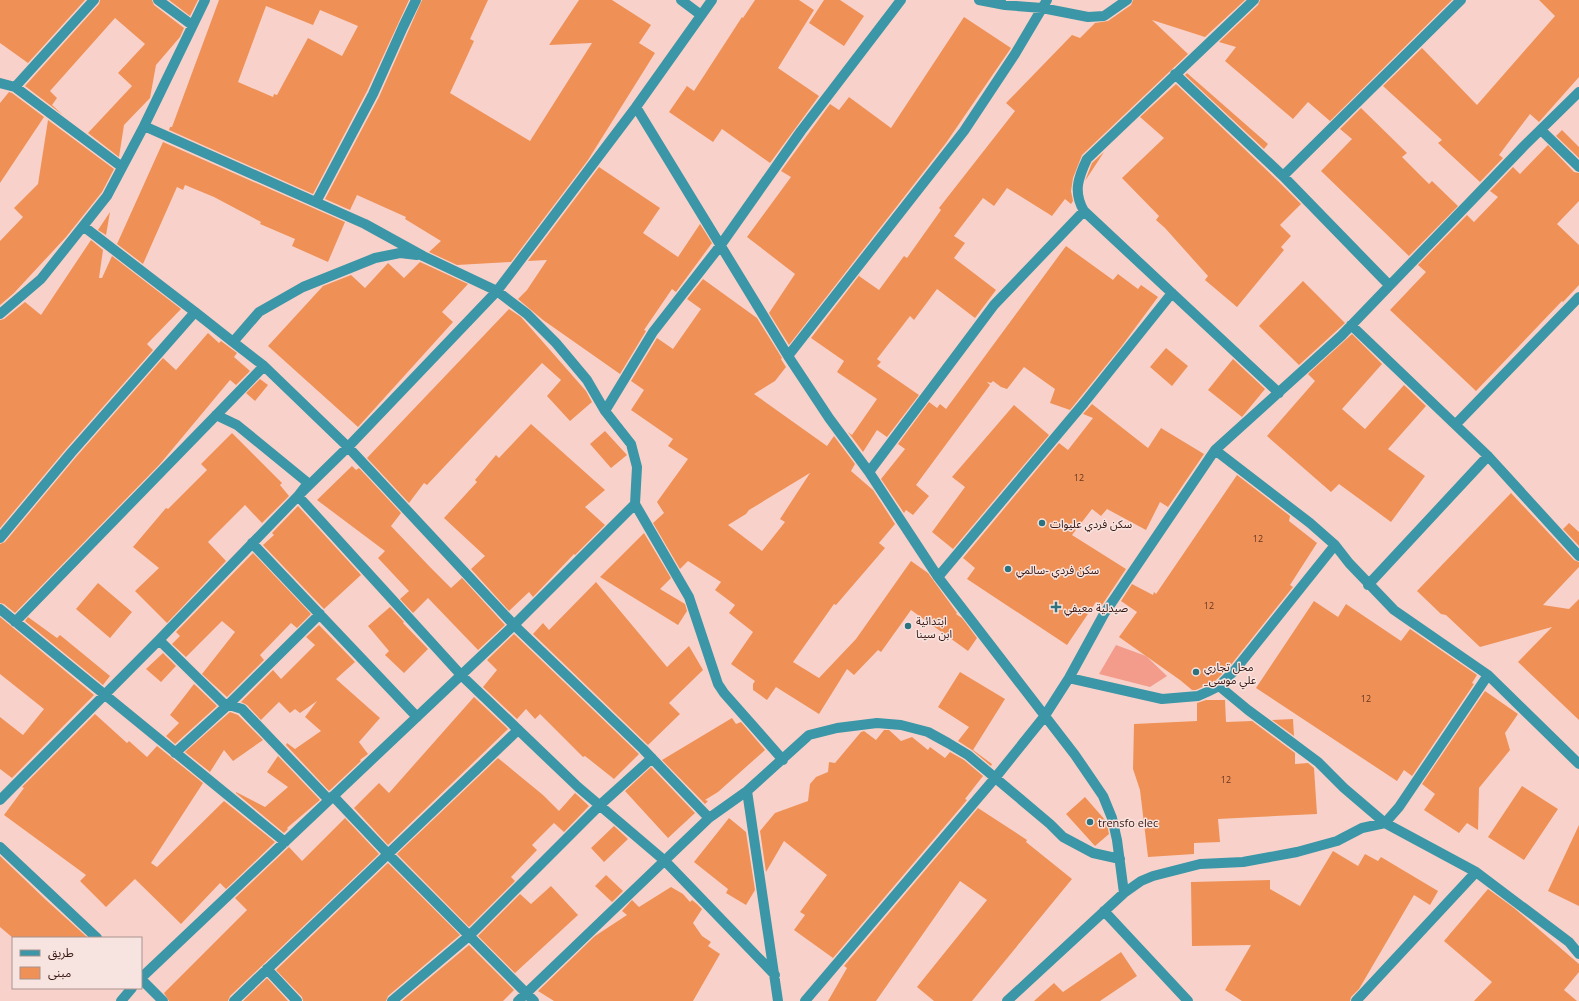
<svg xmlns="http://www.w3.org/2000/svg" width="1579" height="1001" viewBox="0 0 1579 1001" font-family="'Open Sans','Noto Sans Arabic',sans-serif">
<rect width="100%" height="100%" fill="#f8d2ca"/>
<path fill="#f39c8b" d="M 1116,645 L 1146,656 L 1167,676 L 1150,687 L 1099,674 Z"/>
<path fill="#ef9156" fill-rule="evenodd" d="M 0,0 L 85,0 L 28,63 L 0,43 Z
M 100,0 L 152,0 L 154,5 L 184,28 L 180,37 L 156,65 L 150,98 L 124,125 L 119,157 L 88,133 L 132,86 L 118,73 L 145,44 L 115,18 L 50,91 L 57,98 L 52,105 L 63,115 L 25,86 L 99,4 Z
M 169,0 L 198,0 L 190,16 Z
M 219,0 L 409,0 L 367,91 L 313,194 L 169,130 L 170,127 L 172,127 ZM 266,6 L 313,25 L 320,10 L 358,26 L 342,56 L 308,38 L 277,95 L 274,94 L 273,97 L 238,82 Z
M 422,0 L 488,0 L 470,39 L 474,41 L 450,93 L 530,141 L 592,43 L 549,45 L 579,0 L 612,0 L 651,25 L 639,43 L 655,53 L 588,160 L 511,262 L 457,265 L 429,252 L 441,241 L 405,219 L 406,217 L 357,195 L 350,210 L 325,199 L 379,97 Z
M 755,0 L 799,0 L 814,10 L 778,68 L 819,96 L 770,163 L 722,129 L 713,142 L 669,112 L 687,86 L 694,91 L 742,17 L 743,18 Z
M 824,0 L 840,0 L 864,16 L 844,46 L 809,23 Z
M 1133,0 L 1245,0 L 1205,37 L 1152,20 L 1188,54 L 1082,155 L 1073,178 L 1071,191 L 1073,201 L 1071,204 L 1065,199 L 1052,216 L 1007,188 L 994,206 L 983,198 L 954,236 L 965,243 L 954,258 L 996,290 L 975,318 L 937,289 L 914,320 L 910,316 L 877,359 L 881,362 L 877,366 L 919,395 L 887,437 L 877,430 L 863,452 L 848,432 L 852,435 L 877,399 L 837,372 L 844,361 L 811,338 L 861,273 L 859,276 L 879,290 L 904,256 L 907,258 L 941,210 L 939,208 L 1015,111 L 1006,103 L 1072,35 L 1080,38 L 1095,23 L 1108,21 L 1131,5 Z
M 1260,0 L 1452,0 L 1330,121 L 1308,102 L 1293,119 L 1225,61 L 1236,47 L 1219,42 L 1258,5 Z
M 1539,0 L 1579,0 L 1579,77 L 1539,122 L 1530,114 L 1499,155 L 1503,158 L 1480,182 L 1438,143 L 1442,140 L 1383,86 L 1422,48 L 1477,105 L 1555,16 Z
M 964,17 L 1011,48 L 946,143 L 789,345 L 769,313 L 795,274 L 747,237 L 791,177 L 781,171 L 830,104 L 839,110 L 849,97 L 891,128 Z
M 1187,73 L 1268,144 L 1264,149 L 1185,75 Z
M 1176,84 L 1278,181 L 1301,204 L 1280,225 L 1291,236 L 1281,247 L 1284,250 L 1237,307 L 1205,280 L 1208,276 L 1165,228 L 1156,220 L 1159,216 L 1122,178 L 1164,138 L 1140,117 Z
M 9,92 L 12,93 L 44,117 L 0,183 L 0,103 Z
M 1361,108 L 1407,153 L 1402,157 L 1429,184 L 1432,181 L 1458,206 L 1409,256 L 1321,171 L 1352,139 L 1340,129 Z
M 48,120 L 114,169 L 102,192 L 66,237 L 14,293 L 0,305 L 0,241 L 23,217 L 14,208 L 38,184 Z
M 1562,130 L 1579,147 L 1579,158 L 1556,136 Z
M 163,142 L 345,222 L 328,262 L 292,246 L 295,239 L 260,224 L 261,222 L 214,197 L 185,185 L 183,190 L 177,187 L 143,264 L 117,244 Z
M 1548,145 L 1574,172 L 1579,173 L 1579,201 L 1557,224 L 1579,245 L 1579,285 L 1563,302 L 1562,301 L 1476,391 L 1390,310 L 1426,272 L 1418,265 L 1467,215 L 1474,222 L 1498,197 L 1490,191 L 1513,167 L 1520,174 Z
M 1104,152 L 1085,181 L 1092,163 Z
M 599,167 L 660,208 L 643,233 L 678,257 L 700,224 L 712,243 L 676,292 L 672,289 L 644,330 L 646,331 L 620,374 L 543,320 L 518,299 L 527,290 L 547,260 L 528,261 Z
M 110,212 L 106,235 L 98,230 Z
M 91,240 L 103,250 L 99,278 L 102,278 L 112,256 L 181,309 L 147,344 L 153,350 L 66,449 L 0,528 L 0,320 L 4,319 L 25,302 L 41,315 Z
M 1066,246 L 1113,280 L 1118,274 L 1138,289 L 1141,285 L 1158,297 L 1121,347 L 1070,410 L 1050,403 L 1055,389 L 1024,367 L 1007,389 L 1001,387 L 993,381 L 991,383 L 987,382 L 990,385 L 916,485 L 929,496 L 913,515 L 906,510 L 904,513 L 881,479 L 905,449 L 898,444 L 929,402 L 937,408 L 940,404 L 946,409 Z
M 420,262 L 468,284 L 442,312 L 453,322 L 358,427 L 268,346 L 323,286 L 351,275 L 365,288 L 388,263 L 404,278 Z
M 703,279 L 757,318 L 782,358 L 781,359 L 786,367 L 775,381 L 754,394 L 827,446 L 834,436 L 855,464 L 851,471 L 873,490 L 895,524 L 879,543 L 885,548 L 836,605 L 834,604 L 793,662 L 819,678 L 856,639 L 911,561 L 928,573 L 957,613 L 956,614 L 962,618 L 977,638 L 968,651 L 911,610 L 881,652 L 878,650 L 854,675 L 847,669 L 819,714 L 776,687 L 767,700 L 753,690 L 753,684 L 755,681 L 731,664 L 753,632 L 729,613 L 735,605 L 715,590 L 721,582 L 688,561 L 680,569 L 653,523 L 664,513 L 657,502 L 688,459 L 668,446 L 673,439 L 631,410 L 644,390 L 631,381 L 657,338 L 673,349 L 701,309 L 687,299 ZM 810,473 L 780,519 L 785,522 L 762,551 L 728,525 L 746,514 L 749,510 Z
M 1303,281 L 1345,323 L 1299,365 L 1259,326 Z
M 509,309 L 521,317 L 586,391 L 592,402 L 570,421 L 547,396 L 561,380 L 542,363 L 427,485 L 424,483 L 409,503 L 367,458 Z
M 208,333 L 219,343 L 221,341 L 237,353 L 234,357 L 250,371 L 236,385 L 230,380 L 160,464 L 15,613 L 4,604 L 0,603 L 0,544 L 5,542 L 76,457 L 163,358 L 176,370 Z
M 1352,334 L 1382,364 L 1342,409 L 1365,429 L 1404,385 L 1426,406 L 1388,449 L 1425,476 L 1391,522 L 1339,484 L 1331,492 L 1267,436 L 1315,381 L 1308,374 Z
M 1166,348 L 1188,366 L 1172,386 L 1150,367 Z
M 1233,359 L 1265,389 L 1242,417 L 1208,390 Z
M 260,379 L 268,385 L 255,401 L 246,393 Z
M 1092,404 L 1148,448 L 1161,428 L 1204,454 L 1168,507 L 1160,502 L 1146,530 L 1107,509 L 1101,516 L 1092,509 L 1072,535 L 1126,569 L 1102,605 L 1096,602 L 1067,645 L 967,579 L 975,568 L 963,558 L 1059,443 L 1068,450 L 1093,418 L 1083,414 Z
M 1014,405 L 1049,435 L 953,549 L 932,532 L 965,487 L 952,477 Z
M 531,424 L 605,490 L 585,507 L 605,525 L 575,555 L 574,554 L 533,597 L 529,592 L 509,611 L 471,569 L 485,556 L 444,518 L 477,482 L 475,480 L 496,455 L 499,458 Z
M 605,431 L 627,455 L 611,468 L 590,444 Z
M 232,433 L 282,483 L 280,485 L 289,496 L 262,523 L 245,505 L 208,542 L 226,561 L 167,623 L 135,591 L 159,568 L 133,547 L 166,508 L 168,509 L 207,470 L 201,464 Z
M 352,466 L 356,470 L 359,468 L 401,513 L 391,526 L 429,566 L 451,588 L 462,578 L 505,625 L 478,650 L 428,598 L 413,613 L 400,599 L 409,591 L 378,558 L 385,551 L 317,500 Z
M 1237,475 L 1290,516 L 1289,521 L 1317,543 L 1290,585 L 1293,587 L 1230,666 L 1215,681 L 1196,690 L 1192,690 L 1180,680 L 1119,637 L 1137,612 L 1121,601 L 1132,584 L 1153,595 L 1154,592 L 1156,594 Z
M 1511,493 L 1574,560 L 1579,562 L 1579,567 L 1543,605 L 1569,609 L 1579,599 L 1579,720 L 1518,662 L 1552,627 L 1480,647 L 1446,615 L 1441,614 L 1417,591 Z
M 298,506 L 361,575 L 324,609 L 263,545 L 274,535 L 272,533 Z
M 1569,523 L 1579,532 L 1579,546 L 1563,529 Z
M 644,533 L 671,578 L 660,589 L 685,604 L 687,611 L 678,625 L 600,577 Z
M 253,553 L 311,614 L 297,628 L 291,623 L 260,655 L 264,660 L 227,697 L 202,674 L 235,632 L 222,621 L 186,657 L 172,644 L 180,636 L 176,632 Z
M 596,582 L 667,667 L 689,646 L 703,670 L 669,703 L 680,714 L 648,745 L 533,634 L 543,623 L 549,630 Z
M 98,583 L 132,612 L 110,638 L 76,609 Z
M 1314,601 L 1338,617 L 1346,604 L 1401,641 L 1410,629 L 1477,675 L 1472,683 L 1474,684 L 1412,776 L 1404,770 L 1397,781 L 1256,688 Z
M 390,607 L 404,622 L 403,623 L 428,649 L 404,673 L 385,655 L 389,651 L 368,626 Z
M 0,617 L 94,695 L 12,778 L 0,769 L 0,717 L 23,735 L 44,709 L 0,674 Z
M 28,617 L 57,638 L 60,635 L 110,676 L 103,685 L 25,621 Z
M 319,625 L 355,662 L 336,679 L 380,718 L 359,742 L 368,754 L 360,760 L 361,761 L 329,791 L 286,745 L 287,743 L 295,749 L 321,731 L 305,717 L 317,701 L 300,713 L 295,709 L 290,713 L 279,702 L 261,720 L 247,705 L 241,702 L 273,670 L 281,679 L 315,645 L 306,637 Z
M 514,634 L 639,754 L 614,779 L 585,756 L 583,757 L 540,714 L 535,719 L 526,709 L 517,719 L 483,687 L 497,670 L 487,660 Z
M 163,653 L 176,666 L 161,682 L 146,669 Z
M 960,672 L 1005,699 L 973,750 L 992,764 L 991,766 L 972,750 L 958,741 L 969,727 L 938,707 Z
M 194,684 L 217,706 L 175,744 L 166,736 L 179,723 L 170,715 Z
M 1485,691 L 1518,714 L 1505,733 L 1510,750 L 1479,788 L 1478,830 L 1467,823 L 1459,833 L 1424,810 L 1435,794 L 1422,784 Z
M 474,697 L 508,729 L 388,845 L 354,808 L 379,783 L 389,793 Z
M 1206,700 L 1225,700 L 1226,722 L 1252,721 L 1295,753 L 1295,764 L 1308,763 L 1314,768 L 1317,814 L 1218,819 L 1220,842 L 1194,843 L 1194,854 L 1148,857 L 1140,790 L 1133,769 L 1134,724 L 1197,721 L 1197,703 Z
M 230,712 L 238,715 L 263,740 L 233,761 L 224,750 L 210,772 L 185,752 Z
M 95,714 L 127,743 L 129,741 L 147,757 L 157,746 L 203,783 L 151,863 L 157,867 L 224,801 L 275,842 L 226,889 L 220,883 L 181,924 L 135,879 L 106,907 L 80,881 L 86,875 L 4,815 L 24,788 L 22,787 Z
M 732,718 L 736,724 L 741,722 L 765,750 L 718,792 L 705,800 L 708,801 L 705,804 L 662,760 Z
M 1293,719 L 1294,736 L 1272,720 Z
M 884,730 L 889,730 L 901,741 L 912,737 L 928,750 L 930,747 L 945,758 L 950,752 L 964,760 L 983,776 L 965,799 L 967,800 L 833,958 L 794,930 L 805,915 L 800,912 L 827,875 L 784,841 L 766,872 L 760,831 L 775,813 L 808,801 L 810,784 L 816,777 L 828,772 L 829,762 L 835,763 L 861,732 L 864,731 L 876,740 Z
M 278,756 L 320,800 L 287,828 L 288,829 L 284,833 L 236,793 L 236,792 L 265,807 L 288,787 L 267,772 Z
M 498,758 L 543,795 L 559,811 L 575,793 L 589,806 L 564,832 L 554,823 L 532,845 L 537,850 L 511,877 L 515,881 L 469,927 L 397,854 Z
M 651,767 L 695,813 L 668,838 L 625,791 Z
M 1522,786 L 1558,809 L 1524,860 L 1488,837 Z
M 1085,797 L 1106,821 L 1109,834 L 1095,846 L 1066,814 Z
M 978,808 L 1027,840 L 1026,842 L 1072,879 L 972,1001 L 934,1001 L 917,987 L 987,900 L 960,881 L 876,1001 L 828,1001 L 847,968 L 844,966 Z
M 345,818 L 379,854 L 230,996 L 228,1001 L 169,1001 L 164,993 L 247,910 L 235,898 L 289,847 L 302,861 Z
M 729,818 L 746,832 L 755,890 L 746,905 L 726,893 L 728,889 L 694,862 Z
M 1579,825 L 1579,906 L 1548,891 Z
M 614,826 L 628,839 L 604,862 L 591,848 Z
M 1333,851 L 1358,866 L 1365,854 L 1378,861 L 1381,857 L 1438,891 L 1430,905 L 1414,895 L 1359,989 L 1351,997 L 1350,1001 L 1242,1001 L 1225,990 L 1251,945 L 1192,946 L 1191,882 L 1270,880 L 1270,889 L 1300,906 Z
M 0,856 L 46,900 L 88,938 L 13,938 L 0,927 Z
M 388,863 L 460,935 L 388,996 L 386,1001 L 303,1001 L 302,997 L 276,970 Z
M 606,875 L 623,891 L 612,902 L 595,886 Z
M 551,886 L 578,915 L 515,973 L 478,936 L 520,894 L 531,904 Z
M 671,887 L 683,894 L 690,902 L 692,900 L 697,904 L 702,909 L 693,923 L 702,936 L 711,942 L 708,946 L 720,954 L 693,1001 L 554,1001 L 538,991 L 595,936 L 627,915 L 622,911 L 632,900 L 639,907 Z
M 1488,889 L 1514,908 L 1579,964 L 1579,972 L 1564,990 L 1577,1001 L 1474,1001 L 1492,982 L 1444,941 Z
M 469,945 L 514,990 L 503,1001 L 402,1001 Z
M 1121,952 L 1137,976 L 1100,1001 L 1034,1001 L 1054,983 L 1063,992 Z
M 267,978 L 288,1001 L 243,1001 Z"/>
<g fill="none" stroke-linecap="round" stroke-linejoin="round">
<path stroke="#3b96a7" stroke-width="10" d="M 94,0 L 15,87 L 122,167
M 158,0 L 192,25
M 681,0 L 701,15
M 979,0 L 1005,5 L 1042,8 L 1088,17 L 1104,16 L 1127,0
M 1254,0 L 1087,159 C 1078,178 1073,192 1084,211 L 1279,393
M 1175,74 L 1283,176 L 1389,285
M 0,83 L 15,87
M 636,107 L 788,356 L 829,418 L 869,472 L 938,577 L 1075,755 L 1103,796 L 1112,818 L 1117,840 L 1124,893
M 144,126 L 365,224 L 423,256 L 497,291 L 527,314 L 556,343 L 587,380 L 605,411 L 631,444 L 637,467 L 635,504 L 689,597 L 718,684 L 724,693 L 783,760
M 1541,130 L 1579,167
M 1283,176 L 1461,0
M 316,202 L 373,94 L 403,27 L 416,0
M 83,226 L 195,312
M 0,314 L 41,279 L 107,196 L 144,126 L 205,0
M 1351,325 L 1488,456 L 1579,556
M 788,356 L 964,131 L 1015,54 L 1047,0
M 264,366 L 348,447 L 514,625 L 643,749 L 709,818
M 605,411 L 653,332 L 720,246 L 801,131 L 901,0
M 216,415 L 237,425 L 308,483 L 298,496 L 461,675 L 578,787 L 665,861 L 775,975
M 1456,424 L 1579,297
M 1215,450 L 1310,523 L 1335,545 L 1349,563 L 1394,610 L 1488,675 L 1579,764
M 869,472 L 994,305 L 1084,211
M 0,538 L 71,453 L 195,312 L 233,342
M 252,543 L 417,717
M 938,577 L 1084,403 L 1172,293
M 1368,585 L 1488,456
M 0,609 L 285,842
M 15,622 L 264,366 L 233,342 L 259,312 L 303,287 L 375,258 L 400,253 L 417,255
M 159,640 L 223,703 L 242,709 L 329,800
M 1069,678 L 1162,699 L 1198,696 L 1207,692 L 1219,686 L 1235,670 L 1335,545
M 1219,686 L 1248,710 L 1318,762 L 1344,788 L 1385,823 L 1476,872 L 1569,942 L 1579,954
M 175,753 L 229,704 L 320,614
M 747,791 L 778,1001
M 333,796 L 388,854 L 534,1001
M 0,800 L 159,640 L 298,496 L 348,447 L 497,291 L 636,107 L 712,0
M 0,847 L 97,938
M 1104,911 L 1188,1001
M 267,969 L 297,1001
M 141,978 L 514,625 L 635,504
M 141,979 L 163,1001
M 121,1001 L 132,988
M 234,1001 L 518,730
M 392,1001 L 469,936 L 600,805 L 652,758
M 518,1001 L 709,818 L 747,791 L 809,735 L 837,728 L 877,723 L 901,725 L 928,732 L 948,743 L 968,755 L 1050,824 L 1063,837 L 1093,853 L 1120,859
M 805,1001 L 995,778 L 1044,717 L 1069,678 L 1104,614 L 1215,450 L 1341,336 L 1524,146 L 1579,92
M 1007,1001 L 1124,893 L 1141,881 L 1153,876 L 1200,864 L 1243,862 L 1297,852 L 1337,841 L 1362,828 L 1385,823 L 1399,807 L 1488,675
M 1356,1001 L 1476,872"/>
</g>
<g fill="#2c737f" stroke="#f7e4e0" stroke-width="1.5">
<circle cx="1042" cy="523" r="4"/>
<circle cx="1008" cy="569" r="4"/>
<path d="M1054 601h4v4h4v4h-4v4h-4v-4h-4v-4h4z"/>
<circle cx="908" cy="626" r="4"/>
<circle cx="1196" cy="672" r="4"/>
<circle cx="1090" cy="822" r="4"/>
</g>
<g text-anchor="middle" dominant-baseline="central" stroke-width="3" stroke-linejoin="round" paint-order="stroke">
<g font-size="9" fill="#653522">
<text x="1079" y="477">12</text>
<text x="1258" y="538">12</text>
<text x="1209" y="605">12</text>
<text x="1366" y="698">12</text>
<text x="1226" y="779">12</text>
</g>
<g font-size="11" fill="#371610" stroke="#f7e4e0" text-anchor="start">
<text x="1050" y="523">سكن فردي عليوات</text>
<text x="1016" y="569">سكن فردي -سالمي</text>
<text x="1064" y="607">صيدلية معيفي</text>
<text x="916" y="620">ابتدائية<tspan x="916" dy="13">ابن سينا</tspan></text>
<text x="1204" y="666">محل تجاري<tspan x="1204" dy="13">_علي موسى</tspan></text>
<text x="1098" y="822">trensfo elec</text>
</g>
</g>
<rect x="12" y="937" width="130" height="52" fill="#f7e4e0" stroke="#aa928d"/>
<rect x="20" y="950" width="20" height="6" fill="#3b96a7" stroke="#aa928d"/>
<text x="48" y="957" font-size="12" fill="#371610">طريق</text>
<rect x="20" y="967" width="20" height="12" fill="#ef9156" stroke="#aa928d"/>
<text x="48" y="977" font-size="12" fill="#371610">مبنى</text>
</svg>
